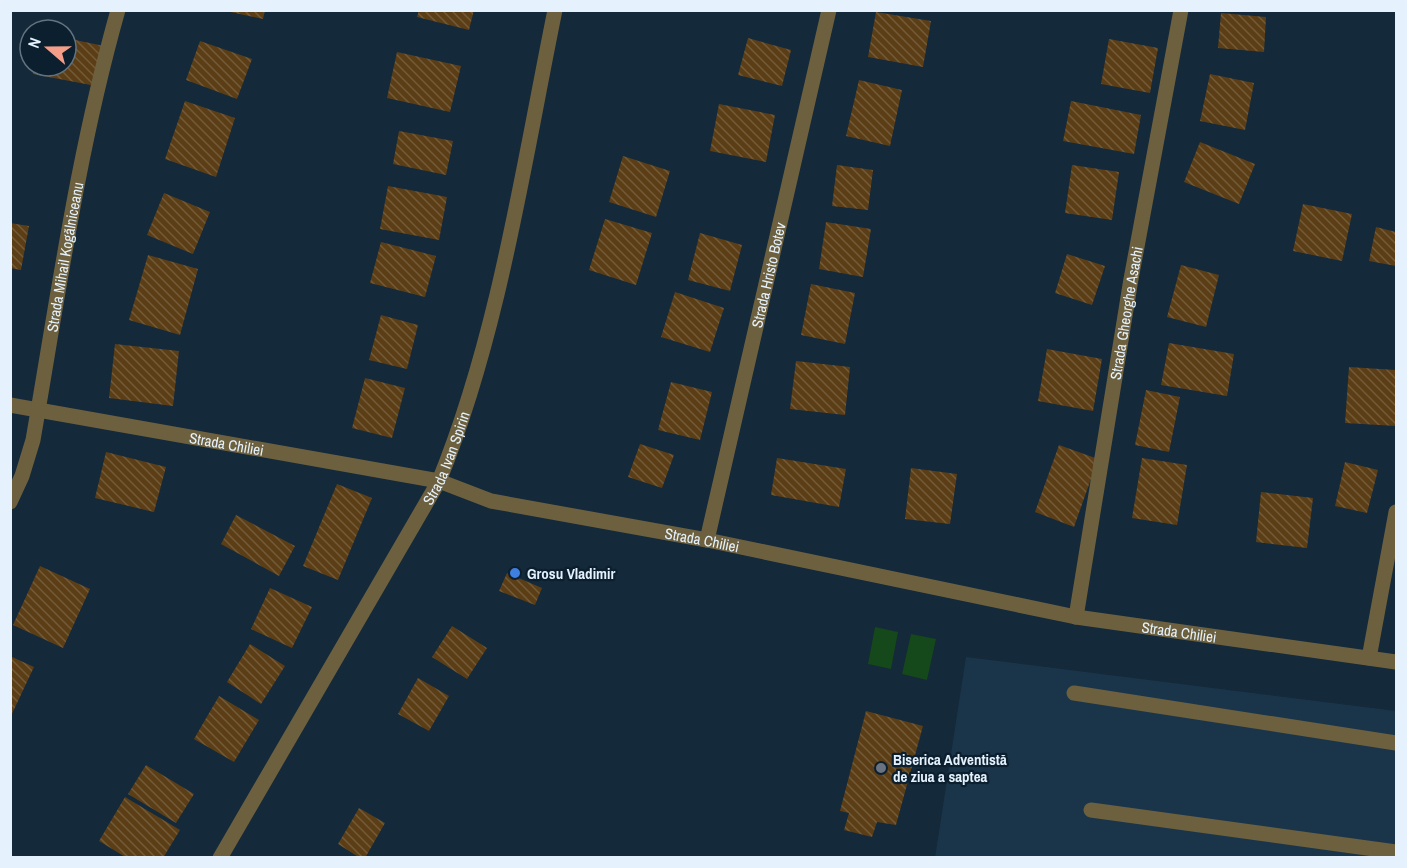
<svg xmlns="http://www.w3.org/2000/svg" width="1407" height="868" viewBox="0 0 1407 868" font-family="'Archivo Narrow',sans-serif">
<defs>
<pattern id="building-back-hatch" width="6" height="6" patternUnits="userSpaceOnUse" patternTransform="scale(1.5)"><rect width="6" height="6" fill="#5c3e16"/><path d="M-1 5l2 2M0 0l6 6M5-1l2 2" fill="none" stroke="#735a39"/></pattern>
</defs>
<rect width="100%" height="100%" fill="#142939"/>
<path fill="#1a354a" d="M 966,657 L 1396,711 L 1396,857 L 935,858 Z"/>
<path fill="#15481a" d="M 875,627 L 898,632 L 891,669 L 868,664 Z
M 911,634 L 936,639 L 927,680 L 902,674 Z"/>
<path fill="url(#building-back-hatch)" d="M 221,10 L 265,10 L 263,19 Z
M 419,10 L 474,10 L 469,30 L 417,17 Z
M 876,12 L 931,21 L 923,67 L 868,57 Z
M 1221,13 L 1266,17 L 1264,52 L 1218,48 Z
M 66,38 L 104,46 L 96,86 L 33,74 L 34,66 L 66,66 Z
M 748,38 L 791,50 L 782,86 L 738,75 Z
M 1109,39 L 1158,48 L 1150,93 L 1101,84 Z
M 200,41 L 252,59 L 237,99 L 186,80 Z
M 397,52 L 461,66 L 450,112 L 387,98 Z
M 1210,74 L 1254,83 L 1245,130 L 1200,121 Z
M 859,80 L 902,90 L 890,146 L 846,136 Z
M 185,101 L 235,118 L 216,177 L 165,159 Z
M 1071,101 L 1141,115 L 1134,154 L 1063,141 Z
M 719,104 L 775,115 L 766,162 L 710,151 Z
M 399,131 L 453,141 L 446,175 L 393,164 Z
M 1200,142 L 1255,164 L 1239,204 L 1184,182 Z
M 623,156 L 670,171 L 656,217 L 609,202 Z
M 837,165 L 873,170 L 868,210 L 832,206 Z
M 1072,165 L 1119,172 L 1112,220 L 1065,213 Z
M 388,186 L 447,197 L 439,240 L 380,229 Z
M 164,193 L 210,212 L 193,254 L 147,235 Z
M 1303,204 L 1352,214 L 1342,261 L 1293,251 Z
M 605,219 L 652,233 L 636,285 L 589,270 Z
M 826,222 L 871,229 L 863,277 L 819,269 Z
M 10,223 L 29,226 L 21,270 L 10,268 Z
M 1376,227 L 1396,232 L 1396,266 L 1369,261 Z
M 700,233 L 742,245 L 730,291 L 688,280 Z
M 381,242 L 436,256 L 425,297 L 370,283 Z
M 1067,254 L 1105,266 L 1092,305 L 1055,293 Z
M 148,255 L 198,269 L 180,335 L 129,320 Z
M 1181,265 L 1219,275 L 1206,327 L 1167,317 Z
M 811,284 L 855,293 L 845,344 L 801,335 Z
M 675,292 L 724,308 L 710,352 L 661,337 Z
M 381,315 L 418,325 L 407,369 L 369,360 Z
M 1169,343 L 1234,354 L 1227,396 L 1161,385 Z
M 115,344 L 179,351 L 173,406 L 109,398 Z
M 1047,349 L 1102,359 L 1093,411 L 1038,401 Z
M 796,361 L 850,367 L 845,415 L 790,409 Z
M 1349,367 L 1396,370 L 1396,426 L 1345,423 Z
M 365,378 L 405,388 L 392,438 L 352,428 Z
M 671,382 L 712,392 L 700,440 L 658,430 Z
M 1146,390 L 1180,397 L 1169,452 L 1135,445 Z
M 640,444 L 674,455 L 662,488 L 628,477 Z
M 1059,445 L 1098,459 L 1074,527 L 1035,512 Z
M 106,452 L 166,467 L 154,512 L 95,498 Z
M 777,458 L 846,469 L 839,507 L 771,495 Z
M 1142,458 L 1187,465 L 1177,525 L 1132,518 Z
M 1345,462 L 1378,470 L 1367,513 L 1335,506 Z
M 911,468 L 957,474 L 950,524 L 905,519 Z
M 337,484 L 372,498 L 338,580 L 303,566 Z
M 1261,492 L 1313,498 L 1307,548 L 1256,542 Z
M 236,515 L 295,546 L 279,576 L 221,544 Z
M 40,566 L 90,589 L 63,648 L 13,625 Z
M 507,573 L 542,588 L 535,605 L 499,591 Z
M 270,588 L 312,607 L 292,648 L 251,629 Z
M 452,626 L 487,648 L 467,679 L 432,657 Z
M 250,644 L 285,666 L 261,704 L 227,682 Z
M 10,656 L 34,667 L 10,718 Z
M 418,678 L 449,696 L 429,731 L 398,714 Z
M 219,696 L 259,720 L 234,762 L 194,739 Z
M 866,711 L 923,726 L 896,825 L 877,822 L 872,837 L 844,830 L 849,813 L 840,811 Z
M 146,765 L 194,794 L 176,823 L 128,794 Z
M 125,797 L 180,830 L 163,858 L 127,858 L 99,841 Z
M 359,808 L 385,823 L 365,858 L 360,858 L 338,844 Z"/>
<g fill="none" stroke-linecap="round" stroke-linejoin="round">
<g stroke="#6d603f" stroke-width="15">
<path id="s1" d="M 10,405 L 439,481 L 491,501 L 707,540 L 1076,617 L 1396,662"/>
<path id="s2" d="M 10,502 L 22,476 L 33,440 C 58,296 78,151 118,10"/>
<path id="s3" d="M 707,540 L 829,10"/>
<path id="s4" d="M 1076,617 L 1131,279 L 1181,10"/>
<path d="M 1369,658 L 1396,512"/>
<path d="M 1074,693 L 1396,743"/>
<path d="M 1091,810 L 1396,852"/>
<path id="s5" d="M 220,858 L 439,481 C 499,333 523,167 555,10"/>
</g>
</g>
<circle fill="#3f7fe0" stroke="#0b1f2f" stroke-width="2" cx="515" cy="573" r="6"/>
<circle fill="#6b7280" stroke="#0b1f2f" stroke-width="2" cx="881" cy="768" r="6"/>
<g text-anchor="middle" dominant-baseline="central" stroke-width="4.5" stroke-linejoin="round" paint-order="stroke">
<g font-size="15" fill="#e5f2fd" stroke="#0b1f2f">
<text stroke="none"><textPath href="#s2" startOffset="252">Strada Mihail Kogălniceanu</textPath></text>
<text stroke="none"><textPath href="#s3" startOffset="272">Strada Hristo Botev</textPath></text>
<text stroke="none"><textPath href="#s4" startOffset="308">Strada Gheorghe Asachi</textPath></text>
<text stroke="none"><textPath href="#s1" startOffset="220">Strada Chiliei</textPath></text>
<text stroke="none"><textPath href="#s5" startOffset="460">Strada Ivan Spirin</textPath></text>
<text stroke="none"><textPath href="#s1" startOffset="706">Strada Chiliei</textPath></text>
<text stroke="none"><textPath href="#s1" startOffset="1192">Strada Chiliei</textPath></text>
</g>
<g font-size="15" font-weight="bold" fill="#e5f2fd" stroke="#0b1f2f" text-anchor="start">
<text x="527" y="573">Grosu Vladimir</text>
<text x="893" y="759">Biserica Adventistă<tspan x="893" dy="17">de ziua a saptea</tspan></text>
</g>
</g>
<rect width="1407" height="868" fill="none" stroke="#e5f2fd" stroke-width="24"/>
<g transform="translate(48 48) rotate(290)"><circle r="28" fill="#0b1f2f" stroke="#627381" stroke-width="1.5"/>
<path d="M0-4.5L10 22L0 15L-10 22Z" fill="#f49e89"/>
<text y="-9" font-size="16" font-weight="bold" text-anchor="middle" fill="#e5f2fd">N</text>
</g>
</svg>
